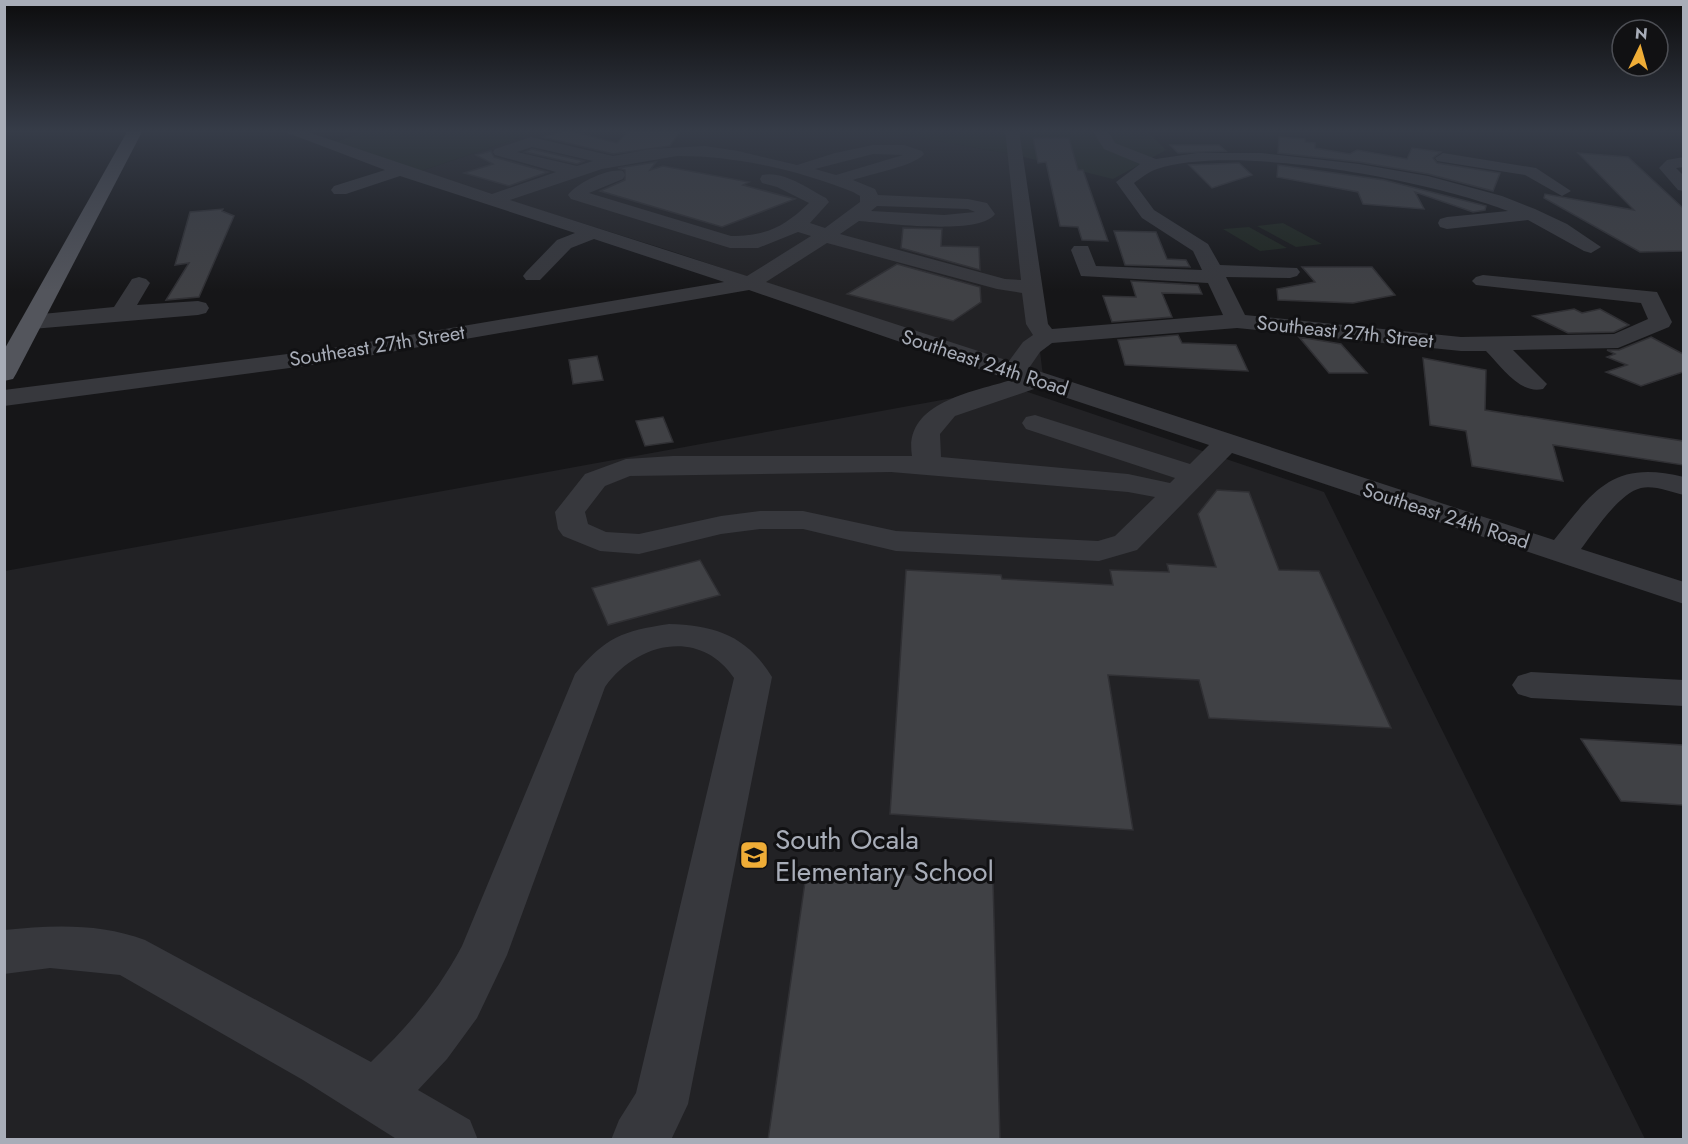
<svg xmlns="http://www.w3.org/2000/svg" width="1688" height="1144" viewBox="0 0 1688 1144" font-family="Jost,sans-serif">
<rect width="100%" height="100%" fill="#161618"/>
<path fill="#222225" d="M 543,130 L 876,130 L 1016,155 L 1043,376 L 671,251 L 418,172 Z
M 1013,387 L 1324,492 L 1645,1139 L 5,1140 L 5,571 Z"/>
<path fill="#1e261f" d="M 368,130 L 543,130 L 418,172 L 336,142 Z
M 876,130 L 1146,130 L 1166,150 L 1113,179 L 1016,155 Z
M 1283,223 L 1322,244 L 1296,247 L 1257,226 Z
M 1249,227 L 1287,248 L 1260,251 L 1223,229 Z"/>
<path fill="#404145" stroke="#303034" stroke-width="1.5" d="M 567,130 L 617,143 L 629,130 L 681,130 L 670,146 L 613,154 L 542,137 Z
M 1279,137 L 1305,139 L 1305,142 L 1315,143 L 1315,148 L 1350,154 L 1357,150 L 1407,159 L 1412,148 L 1441,152 L 1433,158 L 1437,163 L 1500,173 L 1493,191 L 1428,174 L 1359,162 L 1278,153 Z
M 1033,138 L 1069,138 L 1078,170 L 1083,170 L 1108,241 L 1082,240 L 1078,227 L 1060,226 L 1046,162 L 1038,163 Z
M 1170,145 L 1219,145 L 1226,151 L 1178,153 Z
M 532,149 L 584,161 L 577,164 L 525,152 Z
M 491,151 L 494,157 L 548,172 L 509,186 L 464,173 L 493,164 L 476,155 Z
M 1578,153 L 1628,157 L 1683,208 L 1683,251 L 1640,252 L 1544,198 L 1545,194 L 1634,210 Z
M 656,162 L 650,170 L 663,166 L 749,182 L 743,185 L 795,199 L 722,227 L 600,191 L 625,180 L 625,170 L 618,168 Z
M 1239,163 L 1252,175 L 1212,188 L 1189,165 Z
M 1278,165 L 1384,180 L 1486,206 L 1485,210 L 1473,212 L 1415,192 L 1424,209 L 1363,204 L 1358,192 L 1277,177 Z
M 223,209 L 222,211 L 234,216 L 199,297 L 166,300 L 189,263 L 175,265 L 190,212 Z
M 903,228 L 942,229 L 941,246 L 979,247 L 980,270 L 901,248 Z
M 1114,231 L 1156,232 L 1167,259 L 1186,260 L 1190,267 L 1125,265 Z
M 897,264 L 980,287 L 981,302 L 953,321 L 847,294 Z
M 1302,267 L 1372,267 L 1395,295 L 1353,303 L 1278,300 L 1277,289 L 1315,282 Z
M 1131,281 L 1198,285 L 1202,294 L 1162,293 L 1172,317 L 1112,322 L 1103,296 L 1136,297 Z
M 1574,309 L 1582,313 L 1600,309 L 1629,325 L 1614,332 L 1568,333 L 1533,316 Z
M 1178,335 L 1182,343 L 1236,345 L 1248,371 L 1125,365 L 1118,340 Z
M 1299,337 L 1341,344 L 1367,373 L 1329,373 Z
M 1651,337 L 1683,354 L 1683,372 L 1641,386 L 1606,372 L 1627,365 L 1607,357 L 1615,354 L 1607,350 L 1619,350 Z
M 597,356 L 603,380 L 573,384 L 569,360 Z
M 1423,358 L 1486,370 L 1485,410 L 1683,441 L 1683,465 L 1553,445 L 1563,481 L 1472,466 L 1466,431 L 1430,425 Z
M 663,417 L 673,442 L 645,446 L 636,421 Z
M 1217,490 L 1249,492 L 1279,570 L 1319,571 L 1391,728 L 1209,718 L 1199,680 L 1108,675 L 1133,830 L 890,814 L 906,570 L 1001,575 L 1002,579 L 1113,585 L 1110,570 L 1169,572 L 1167,564 L 1216,567 L 1198,514 Z
M 700,560 L 720,595 L 608,625 L 592,588 Z
M 1581,739 L 1683,745 L 1683,805 L 1621,801 Z
M 807,868 L 993,881 L 1000,1140 L 768,1140 Z"/>
<g fill="none" stroke-linecap="round" stroke-linejoin="round">
<path fill="#37383d" fill-rule="evenodd" d="M 280,130 L 302,130 L 492,194 L 556,172 L 495,155 L 493,152 L 495,149 L 531,137 L 613,156 L 650,149 L 705,146 L 738,151 L 797,165 L 835,153 L 873,145 L 904,145 L 922,151 L 924,154 C 915,166 870,174 853,180 L 875,189 L 878,195 L 968,199 L 987,203 L 995,214 C 980,236 885,223 859,221 L 840,234 L 1005,279 L 1021,280 L 1005,130 L 1019,130 L 1048,324 L 1052,329 L 1223,315 L 1208,283 L 1081,276 L 1071,250 L 1074,246 L 1088,246 L 1096,266 L 1202,270 L 1193,251 L 1142,218 L 1116,182 L 1140,164 L 1104,149 L 1092,130 L 1107,130 L 1115,143 L 1156,159 L 1197,153 L 1261,153 L 1359,164 L 1428,176 L 1502,196 L 1535,209 L 1567,224 L 1601,247 L 1591,253 L 1584,251 L 1528,220 L 1447,229 L 1440,227 L 1438,223 L 1440,219 L 1447,217 L 1508,211 C 1431,181 1236,143 1157,169 C 1148,172 1141,178 1134,183 L 1154,210 L 1208,244 L 1220,265 L 1297,268 L 1300,272 L 1297,276 L 1290,278 L 1226,277 L 1245,315 L 1461,337 L 1614,334 L 1648,319 L 1641,303 L 1476,285 L 1472,281 L 1476,277 L 1483,275 L 1657,292 L 1672,322 L 1669,327 L 1618,348 L 1513,350 L 1547,384 L 1543,389 C 1520,395 1501,366 1486,351 L 1461,351 L 1237,328 L 1052,343 L 1040,352 L 1029,368 L 1554,540 C 1595,489 1613,460 1684,477 L 1684,495 C 1671,492 1654,485 1641,488 C 1619,493 1594,532 1581,549 L 1684,582 L 1684,604 L 1232,453 L 1137,550 L 1099,561 L 896,551 L 803,529 L 760,529 L 721,534 L 639,554 L 600,551 L 563,536 L 558,529 L 555,512 L 585,474 L 626,459 L 673,456 L 912,456 C 903,402 973,392 1011,380 L 749,290 L 327,363 L 4,406 L 4,390 L 327,349 L 724,282 L 594,239 L 571,248 L 540,280 L 526,280 L 523,276 L 526,272 L 557,240 L 575,233 L 400,176 L 346,194 L 334,194 L 331,190 L 334,186 L 385,170 ZM 532,147 L 593,161 L 577,166 L 517,152 ZM 873,154 L 903,155 L 836,175 L 815,169 ZM 677,156 C 737,156 798,170 853,192 L 860,196 L 860,202 L 825,228 L 810,223 L 829,202 L 826,198 C 809,189 783,170 762,175 L 760,179 L 762,183 L 777,187 L 809,203 C 784,227 766,236 731,236 L 589,193 L 623,179 L 625,175 L 623,171 C 608,168 577,183 568,195 L 571,199 L 730,248 L 758,248 L 798,232 L 811,236 L 747,276 L 510,200 L 602,169 ZM 877,206 L 968,209 L 975,212 L 944,215 L 871,211 ZM 827,243 L 997,289 L 1022,293 L 1026,324 L 1033,335 L 1023,342 L 1009,361 L 766,282 ZM 1037,388 L 1209,445 L 1190,464 L 1035,415 L 1026,417 L 1022,423 L 1026,429 L 1175,478 L 1170,483 L 1128,474 L 941,457 L 940,434 L 955,416 ZM 891,472 L 1128,492 L 1155,497 L 1115,536 L 1098,541 L 896,531 L 803,511 L 760,511 L 721,516 L 639,534 L 606,532 L 588,524 L 585,512 L 605,486 L 630,476 Z
M 1443,153 L 1536,168 L 1571,191 L 1562,196 L 1525,175 L 1437,161 L 1435,158 Z
M 1684,157 L 1684,167 L 1676,168 L 1684,176 L 1684,191 L 1678,190 L 1659,168 L 1667,160 Z
M 139,277 L 146,279 L 150,283 L 137,305 L 198,301 L 206,303 L 209,308 L 206,313 L 198,315 L 32,329 L 24,327 L 21,322 L 24,317 L 32,315 L 114,307 L 132,279 Z
M 669,624 C 715,625 747,636 772,677 L 688,1104 L 671,1140 L 611,1140 L 619,1120 L 636,1093 L 734,678 C 700,628 637,642 605,687 L 507,955 L 477,1018 L 447,1059 L 418,1090 L 470,1120 L 478,1140 L 398,1140 L 303,1080 L 120,975 L 50,968 L 4,974 L 4,930 C 52,925 100,923 145,940 L 371,1062 C 409,1025 437,993 462,946 L 575,674 C 606,637 622,631 669,624 Z
M 1531,672 L 1684,680 L 1684,706 L 1531,698 L 1518,694 L 1512,685 L 1518,676 Z"/>
<path fill="#53555c" fill-rule="evenodd" d="M 128,130 L 143,130 L 16,374 L 13,379 L 4,381 L 4,350 Z"/>
</g>
<linearGradient id="sky" x2="0" y2="1"><stop stop-color="#0c0c0d"/><stop offset="0.45" stop-color="#363c48"/><stop offset="1" stop-color="#363c48" stop-opacity="0"/></linearGradient>
<rect width="1688" height="291" fill="url(#sky)"/>
<defs>
<g id="school-square" transform="scale(1.5)"><rect x="-9" y="-9" width="18" height="18" rx="4" fill="#efad37" stroke="#111113"/><path d="M0-5L7-2L0 1L-7-2ZM-4 1L0 2.5L4 1V4Q0 6-4 4Z" fill="#111"/></g>
</defs>
<g fill-rule="evenodd">
<use href="#school-square" x="754" y="855"/>
</g>
<g text-anchor="middle" dominant-baseline="central" stroke-width="6" stroke-linejoin="round" paint-order="stroke">
<g font-size="20" fill="#a8adb8" stroke="#111113">
<text transform="translate(1345 332) rotate(6)">Southeast 27th Street</text>
<text transform="translate(377 346) rotate(-9)">Southeast 27th Street</text>
<text transform="translate(985 363) rotate(18)">Southeast 24th Road</text>
<text transform="translate(1446 516) rotate(18)">Southeast 24th Road</text>
</g>
<g font-size="28" fill="#a8adb8" stroke="#111113" text-anchor="start">
<text x="775" y="839">South Ocala<tspan x="775" dy="32">Elementary School</tspan></text>
</g>
</g>
<rect width="1688" height="1144" fill="none" stroke="#a8adb8" stroke-width="12"/>
<g transform="translate(1640 48) rotate(5)"><circle r="28" fill="#111113" stroke="#4d4f55" stroke-width="1.5"/>
<path d="M0-4.5L10 22L0 15L-10 22Z" fill="#efad37"/>
<text y="-9" font-size="16" font-weight="bold" text-anchor="middle" fill="#a8adb8">N</text>
</g>
</svg>
